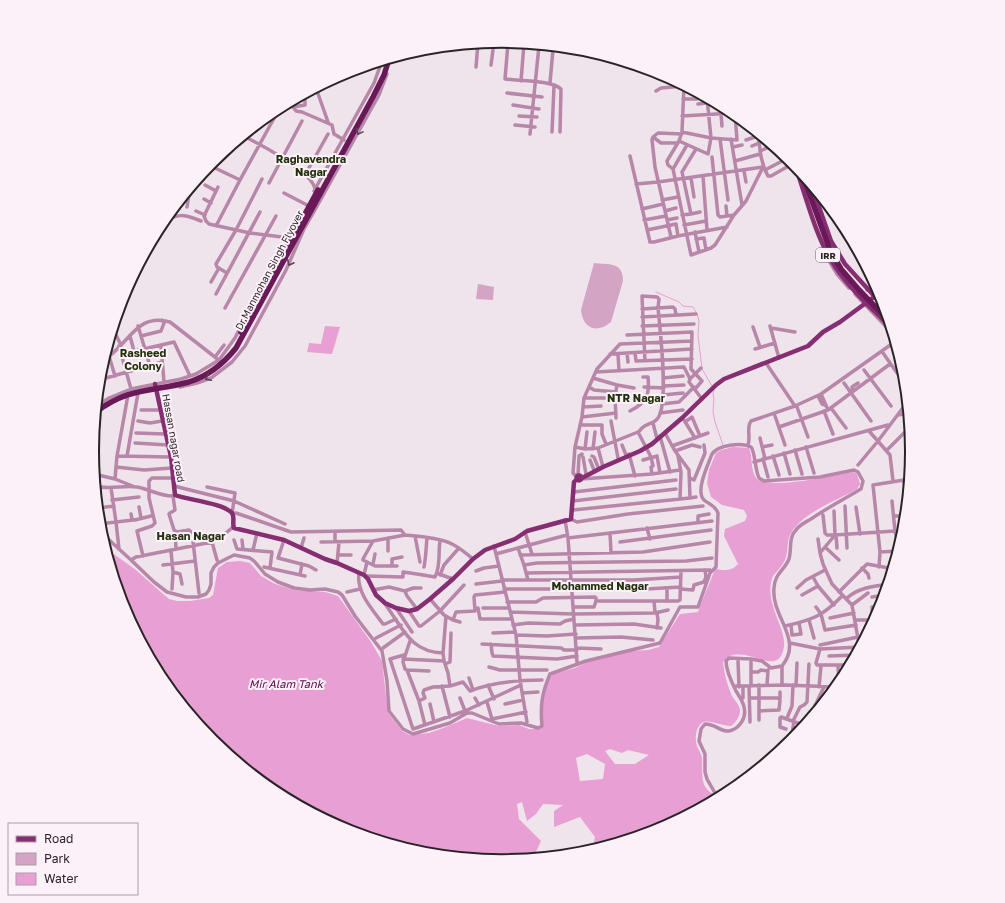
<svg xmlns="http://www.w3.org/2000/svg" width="1005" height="903" viewBox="0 0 1005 903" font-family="'Golos Text',sans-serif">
<rect width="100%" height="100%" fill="#efe4eb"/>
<path fill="#d4a4c5" d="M 594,263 C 608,265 623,261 623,281 L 611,322 C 597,334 583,329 581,310 Z
M 478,284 L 494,287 L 493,300 L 476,299 Z"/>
<path fill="#e89fd3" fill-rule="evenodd" d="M 325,326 L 340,327 L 332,354 L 307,352 L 309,343 L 321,344 Z
M 733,447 L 749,448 C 753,457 750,469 756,478 C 765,491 837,475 853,472 L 857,474 L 860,484 L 857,489 C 836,501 801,513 790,535 C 786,543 789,553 784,562 C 781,567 777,571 773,576 C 769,585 770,597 773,606 C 777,622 790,640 781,656 C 771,673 739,641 723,662 C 724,673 727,685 732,696 C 735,701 739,704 740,710 C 740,717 736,722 731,726 C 723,726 709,720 704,722 C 697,724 695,735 696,741 C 696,747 701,752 702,758 C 703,777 698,791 722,797 L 664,829 L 662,819 L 652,833 L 592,851 L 595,837 L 580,817 L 554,827 L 554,811 L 563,805 L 543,804 L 536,814 L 527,821 L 522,802 L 517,804 L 519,819 L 541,841 L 534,856 L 549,856 L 553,857 L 502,862 L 422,854 L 345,831 L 274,793 L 212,742 L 161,679 L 123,608 L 104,547 L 136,570 L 163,594 L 169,599 L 177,601 L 190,601 L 209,598 L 213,595 L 218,568 L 227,562 L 240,561 L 250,563 L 261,576 L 275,584 L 295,590 L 325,592 L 338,596 L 371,642 L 382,661 L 388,713 L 402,731 L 410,735 L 429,733 L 446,727 L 467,718 L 499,726 L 519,725 L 529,729 L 538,729 L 543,726 L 542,695 L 549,678 L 553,674 L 575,668 L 592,660 L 627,651 L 648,650 L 659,647 L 680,614 L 698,612 C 703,597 710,583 715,569 C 724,570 731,572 738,564 L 724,536 L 725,529 L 745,521 L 747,516 L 744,510 L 722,505 L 711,497 L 707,483 L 709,470 L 716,453 L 721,450 ZM 610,749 L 622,753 L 628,750 L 649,755 L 635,764 L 615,764 L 605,751 ZM 587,754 L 605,764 L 603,779 L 580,781 L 576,758 Z"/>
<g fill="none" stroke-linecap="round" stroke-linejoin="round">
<path stroke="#e89fd3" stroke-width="1" d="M 656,292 L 679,302 L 683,306 L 693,307 L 697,314 L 699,321 L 698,335 L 702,369 L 712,386
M 714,390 L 713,394 L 714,399 L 713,411 L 715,422 L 723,445"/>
<path stroke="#b786a8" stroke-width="3.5" d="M 493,42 L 539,46 L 565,50
M 508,43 L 505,79 C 519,81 552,80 561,89 L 560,132
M 605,56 L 606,58
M 491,65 L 494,42
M 476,67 L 478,43
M 656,72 L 658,72
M 671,79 L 673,87
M 521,81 L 524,44
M 550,83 L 553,49
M 316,88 L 328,122
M 656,91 L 661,88 L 684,86
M 507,93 L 542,97
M 683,99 L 697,99
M 287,104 L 293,107 L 296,111 L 302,112 L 332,125 L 334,134 L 344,140
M 698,104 L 715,102
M 513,105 L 539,109
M 293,107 L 305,105 L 305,98
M 721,114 L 722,126
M 519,116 L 537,117
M 682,116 L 734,113
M 515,125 L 535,127
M 552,132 L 554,86
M 682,132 L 711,138 L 737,140 L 735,114
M 758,133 C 760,148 760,162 768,176 L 771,176 L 794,163
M 530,134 L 539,46
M 243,136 C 258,143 315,173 315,190
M 653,137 L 661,143 L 678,143
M 720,139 L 728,200
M 731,139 L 742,205
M 746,140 L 758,136
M 679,141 L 708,154 L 711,138 L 707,98
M 759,142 L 766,139
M 687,145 L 673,169 L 691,255 L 711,248 L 715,245 L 734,215 L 746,201 L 763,167
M 752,146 L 759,143
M 733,147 L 742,145
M 760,151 L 774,145
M 222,156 L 225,151
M 630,156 L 650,242 L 654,242 L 678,236 L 727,227
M 712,157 L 718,215 L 720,217 L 734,215
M 735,161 L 760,154
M 215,168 L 240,180 L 278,111
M 673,169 L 668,165 L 667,161 L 679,141 L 682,132 L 684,85
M 765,170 L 788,158
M 744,171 L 746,182
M 305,175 L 328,134
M 703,176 L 707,230
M 691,178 L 694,197
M 269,183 L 302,121
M 636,184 L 658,182 L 763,167
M 205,185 L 216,191
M 218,187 L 204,216 L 206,221 L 209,224 L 250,233 L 290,238
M 314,191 L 374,83 L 382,61
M 284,193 L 307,205
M 204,199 L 211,203
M 662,200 L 678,197
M 726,206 L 727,216
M 187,207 L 190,188
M 642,209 L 663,204
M 196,211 L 205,215
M 665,211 L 676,208
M 691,214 L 700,212
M 682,215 L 691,214 L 682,172 L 696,149
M 644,220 L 666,216
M 667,220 L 677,218
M 162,223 C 178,213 183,214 201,221
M 684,225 L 706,221
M 216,226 L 240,180
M 647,230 L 676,224 L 678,236
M 695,232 L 699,252
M 671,237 L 655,167 L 652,140 L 653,137 L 658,133 L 682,134
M 696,239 L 704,238 L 706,250
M 828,259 L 837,274 L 849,288
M 227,273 L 217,267 L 216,264 L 236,230 L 262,179
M 211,282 L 219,268
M 867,290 L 876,284
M 216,294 L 260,212
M 855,294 L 894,335
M 225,308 L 276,216
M 642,309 L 673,307 L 675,309 L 676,315
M 642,317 L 696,314
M 138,326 L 150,366
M 642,326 L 694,324
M 770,326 L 779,358
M 753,327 L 760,347
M 771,328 L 795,332
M 113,329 L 121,345
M 627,335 L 692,332 L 691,369 L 702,381 L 695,389
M 130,336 L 134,351
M 141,336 L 161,331 L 164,323 L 162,320
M 161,345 L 164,382
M 119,346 L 131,389
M 755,349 L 775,343
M 627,353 L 628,362
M 635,353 L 636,361 L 692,359
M 883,353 L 907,387
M 122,354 L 174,342 L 190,376
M 610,354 L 692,349
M 618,354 L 619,371
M 109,356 L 115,376
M 215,357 L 224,345
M 103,362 C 109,356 116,351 122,344 C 136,329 146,315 170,322 L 220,361
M 766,363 L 795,406
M 864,370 L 891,406
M 596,372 L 684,367 L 690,379 L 689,382 L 702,399
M 593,378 L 617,385 L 615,396 L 616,418
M 663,378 L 683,376
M 690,379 L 701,368
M 99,380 L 162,362
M 844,383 L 871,421
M 617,385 L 634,388
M 664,386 L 684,385
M 180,387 L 197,383 L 211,378 L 232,362 L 245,346 L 286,270 L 304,229 L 316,208 L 379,95 L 387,74
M 589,387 L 594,390 L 616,392
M 644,387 L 664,388
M 853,391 L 852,387 L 858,383
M 821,394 L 828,410
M 663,395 L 683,393
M 818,396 L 822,404 L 825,405
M 584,398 L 605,398
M 662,404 L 679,402 L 694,387
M 97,406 L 109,398 L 131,389 L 181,379 L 196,374 L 219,360 L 235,338 L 251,306 L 300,218
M 583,407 L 601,406
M 797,407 L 808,437
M 831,408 L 846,428
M 141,410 L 160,410
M 630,411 C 646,403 650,396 648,377 L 643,377
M 824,411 L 833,434
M 660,413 L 683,410
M 898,415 L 909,413
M 775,416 L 785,445
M 582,417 L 616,413
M 684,420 L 695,438
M 138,421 L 150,423 L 162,421
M 611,421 L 618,458
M 685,422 L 692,417 L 700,436
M 653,423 L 657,439
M 581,425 L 602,425 L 602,434 L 606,444
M 779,427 L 828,410 L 890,364
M 869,431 L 890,455 L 893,481
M 638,432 L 651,457 L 653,466 L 651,467 L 652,474
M 136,433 L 165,434
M 665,433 L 675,451 L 689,470 L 690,498 L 696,497
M 660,436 L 670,472
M 760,438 L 765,459
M 135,443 L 168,445
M 622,445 L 626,455
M 748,445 C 751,437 746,428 751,421 L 795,406 L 821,394 L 896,341
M 672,446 L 708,433
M 575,447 L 585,449 L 598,448 L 638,432 C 640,431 641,429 642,428 C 647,423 654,424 658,418 C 669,403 660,329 658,308 L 659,299 L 657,297 L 642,296 L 645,361
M 762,447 L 772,445
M 806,447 L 814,473
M 598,448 L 603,467
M 585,449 L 587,432
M 593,449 L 595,432
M 795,450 L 802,474
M 887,450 L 907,430
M 675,451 L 692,445 L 700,447
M 784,453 L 790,474
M 907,453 L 908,479
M 629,454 L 635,476
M 117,456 L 128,395
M 127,456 L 138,393
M 592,456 L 594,457 L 598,467
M 678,456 L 681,472 L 680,499
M 773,456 L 779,475
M 171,457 L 117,456 L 116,467 L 144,470 L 172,468
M 583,457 L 586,474
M 763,459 L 768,477
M 590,460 L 594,470
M 643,460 L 657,456 L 660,473
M 754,462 L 888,425
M 858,465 L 878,441 L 908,401
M 116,467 L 115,479 L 135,487
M 94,474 L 115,479
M 578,475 L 579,456 L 582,454
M 577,477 L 573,473 L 575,447 L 582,417 L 584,398 L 597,369 L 620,344 L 692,341
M 690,478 L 694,480 L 705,453 L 704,445
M 581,479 L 652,474 L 680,470
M 903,480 L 908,494 L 907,507
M 95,486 C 109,490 123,485 137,487 C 149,489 162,497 174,496
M 174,486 L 234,501 L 285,524
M 207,487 L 235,493 L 232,514 L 236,513 L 291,532 L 401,530 L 405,535 C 419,536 440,538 452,544 C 460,548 466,553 473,559
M 111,488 L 116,522 L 119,549
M 574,492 L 676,480
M 173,496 L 175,510 L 170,513 L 169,514 L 174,530 L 177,532 L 189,530 L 192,533 L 199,593
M 112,500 L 139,497
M 573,501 L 676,489
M 892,501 L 895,531
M 845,506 L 847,548
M 139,507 L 141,518
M 856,507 L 860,534
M 98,508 L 114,506
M 573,510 L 690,498
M 131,514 L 132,519 L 135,520 L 151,516
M 823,515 L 825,533 L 827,535 L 835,535 L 834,511
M 894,516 L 907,516
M 571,519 L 577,522 L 628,514 L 703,506
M 565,520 L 568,538 L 577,662
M 698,523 L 698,516 L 709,514
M 99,524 L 133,520
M 647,528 L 650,539
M 100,529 L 107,538 L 131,560
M 175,531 L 176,549
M 525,532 L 532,554
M 610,533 L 611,552
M 836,535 L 837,548
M 415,536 L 420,562
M 388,538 L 388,551
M 568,538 L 712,521
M 818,539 L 820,553
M 234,540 L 237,549 L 272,552 L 270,568
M 242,540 L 243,549
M 284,540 L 278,558 L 309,566 L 316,570
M 212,542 L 220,538 L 233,527
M 321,542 L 373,541
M 335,542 L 335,531
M 620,542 L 711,530
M 494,546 L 516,635 L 520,680 L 527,722
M 825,547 L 839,560
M 301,548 L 304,538
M 518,548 L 567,535
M 253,550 L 257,533
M 171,551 L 173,572 L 172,589
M 880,552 L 898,551
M 496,554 L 518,548 L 524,565
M 338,555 L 351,555
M 520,555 L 643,552 L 710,542
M 143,556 L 137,531 L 152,526 L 155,523 L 149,498 L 149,481 L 152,478 L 173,478
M 217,560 L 212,542 L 136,557 L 131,560 L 154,582 L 167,592 L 186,597 L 198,597 L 206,594 L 209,590 L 211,584 L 211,573 L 214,567 L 218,563 L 234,555 L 250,558 L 255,562 L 265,574 L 278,582 L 294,588 L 310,590 L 325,589 L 338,592 L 342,595 L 355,616 L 382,651 L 387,681 L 389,711 L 403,729 L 413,734 L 450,723 L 467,713 L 472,713 L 499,724 L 521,723 L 538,728 L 542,726 C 540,705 542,693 550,674 L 586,661 L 660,643 L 680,607 L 698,607 L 710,573 L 716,567 L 718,513 C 715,505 710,505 704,500 C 695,491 708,465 712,454 C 718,445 741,442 751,447 C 755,451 755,470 759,478 L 764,481 L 820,477 L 854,470 L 858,472 L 863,481 L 861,489 C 844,499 827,508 811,519 C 806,522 799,525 796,530 C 788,538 792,549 789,559 C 784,571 775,573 774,588 C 771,617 804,639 782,666 L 771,668 L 762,661 L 751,659 L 729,658 L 726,661 C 726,669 732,683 736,691 C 739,696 743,701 744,707 C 747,718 739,729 729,731 C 720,732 716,724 705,724 L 701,729 L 699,741 L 705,754 L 705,772 L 707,779 L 715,793 L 727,795
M 337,563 L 339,542
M 373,564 L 375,554
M 163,565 L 195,561
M 392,566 L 375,566 L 363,560 L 363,559 L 373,541 L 405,535
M 397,566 L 392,566 L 392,559 L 402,557
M 264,567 L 305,576
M 424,567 C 426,557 426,548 427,538
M 879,567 L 880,552 L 873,485 L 910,479
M 862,568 L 868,574 L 869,578
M 476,571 L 484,568 L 499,566
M 173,572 L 180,574 L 182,584
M 359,573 C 356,592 372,609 383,624 L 385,624 L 396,619
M 526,573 L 710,570
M 439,574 L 453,579
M 300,575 L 302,564
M 364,575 L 367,562
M 440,575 L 444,565 L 459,548
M 888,575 L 892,574
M 366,576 L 403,577 L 403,572 L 417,574 L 435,577 C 441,566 438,552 440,541
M 813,577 L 818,586 L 834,605
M 502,580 L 634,580 L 681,577
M 528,580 L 524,565 L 537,563 L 686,561 L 712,558
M 476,584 L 502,581
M 797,588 L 806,580 L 825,570
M 504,589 L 646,589 L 681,587
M 680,589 L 693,590 L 694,585 L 704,582 L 706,577 L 705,570
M 373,590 L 389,587 L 405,591 L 407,596 L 417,609
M 405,591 L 413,588 L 421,588
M 347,592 L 360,589
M 839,592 L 867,564 L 889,568
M 802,595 L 818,586
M 872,597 L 886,595
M 430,599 L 444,615 L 453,620 L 456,612 L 475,611 L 474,597 L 475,595 L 505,592
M 846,599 C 857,588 874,586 889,584
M 654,601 L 655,613
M 667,601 L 667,588
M 507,602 L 536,602 L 543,598 L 595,597 L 596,598 L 596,601 L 678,601 L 680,600 L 681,571
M 385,604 C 403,628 410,652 443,653
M 852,605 L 868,593
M 573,607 L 594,607 L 596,601
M 816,607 L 821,614 L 825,630 L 856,625
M 396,608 L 412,632
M 478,608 L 480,619 L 512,619
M 483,608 L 509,608
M 409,611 L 419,626 L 421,626 L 440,611 L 464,585
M 510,612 L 573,614 L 655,613 L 668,610
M 657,613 L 658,620 L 657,628
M 872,614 L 880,613
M 446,616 L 443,653 L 444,661 L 448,673 L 450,686
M 830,618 L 854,613
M 453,620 L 460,622
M 809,620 L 814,638
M 855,620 L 873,620
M 873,624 L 872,607 L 882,606
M 513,625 L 528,623 L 560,624 L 565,621 L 574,619
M 575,625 L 634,624 L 661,628
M 791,625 L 792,635 L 801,634 L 799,623
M 785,626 C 812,620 823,616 842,596
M 493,633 L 515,632
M 516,635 L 547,636 L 576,634
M 376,638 L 401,625
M 576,638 L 621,637 L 653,640
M 410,641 L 403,662 L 405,669 L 407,670 L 419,701 L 425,725
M 790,643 L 820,649 L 860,647
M 482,644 L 561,648 L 564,650 L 577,650
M 491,644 L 492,653 L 493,656 L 557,659 L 577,656
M 820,645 L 858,637
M 383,648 L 405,632
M 577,648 L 601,649
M 820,649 L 816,663 L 817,665 L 851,665
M 860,650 L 852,605 L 832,584 L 823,564 L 820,553 L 835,535 L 895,531 L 899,551
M 404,655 L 390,659 L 413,729 L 465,711 L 521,685
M 829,656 L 857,655
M 403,659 L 444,661
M 738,661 L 739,687
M 751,662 L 751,686
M 445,664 L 450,662 L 451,633
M 838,666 L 839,685
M 489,667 L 500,670 L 547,670
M 407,670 L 429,671
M 751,672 L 758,672 L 761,670 L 768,671
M 838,675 L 847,674
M 469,678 L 473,690
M 488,685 L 494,699
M 759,685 L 759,698 L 778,698 L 780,700 L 779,710 L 759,711
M 767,685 L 768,670
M 782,685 L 782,666
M 442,686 L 450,717
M 736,686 L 785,685 L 837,687
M 743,686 L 743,698
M 749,686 L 750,722
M 796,686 L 797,663
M 819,687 L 821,666
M 522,693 L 538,692
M 460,698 L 465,711
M 475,698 L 479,705
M 750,698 L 759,698 L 759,720
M 780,698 L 780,692
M 419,701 L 425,698 L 423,693 L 424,690 L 433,687 L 450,686 L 463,682 L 470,691 C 493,682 518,680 542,680
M 487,702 L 492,719 L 526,712
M 430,704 L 434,722
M 505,704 L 523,700
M 787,718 L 792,706 L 793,685
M 793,721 L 800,707 L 804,705 L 807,702 L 809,664
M 805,726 L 824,687
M 786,729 L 780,727 L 780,718 L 781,717 L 806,726
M 792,734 L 794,721"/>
<path stroke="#862e72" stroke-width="4.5" d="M 794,163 C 806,195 814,232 831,260 C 847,287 871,307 892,329
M 811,184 L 831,241 L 845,264 L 887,310
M 155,384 L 171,457 L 175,495 C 188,500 223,503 232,513 C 235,517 232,524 234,528 L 284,540 L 325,559 L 337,563 L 364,575 L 368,579 L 376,595 L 385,603 L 396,608 L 409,611 L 417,609 L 430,599 L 453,579 L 473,559 L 485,550 L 515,539 L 527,531 L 571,519 L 574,482 L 577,479
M576.5 478a2.5 2.5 0 1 1 5 0a2.5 2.5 0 1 1-5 0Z
M 582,478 L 603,467 L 640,451 L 652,444 L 682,418 L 716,385 L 724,379 L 808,346 L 823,332 L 840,322 L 874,297"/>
<path stroke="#691858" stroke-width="5.5" d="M 801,171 L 830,250 L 841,269 L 860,291"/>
<path stroke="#691858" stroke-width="5.5" d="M 860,291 L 890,322
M 241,332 L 318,190
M 96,412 C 129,387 152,392 189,382 C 208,376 224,363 236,348 L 373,97 L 384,75 L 389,59"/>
</g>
<defs><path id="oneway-chevron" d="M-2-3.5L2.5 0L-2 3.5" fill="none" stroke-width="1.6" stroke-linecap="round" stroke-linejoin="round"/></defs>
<g stroke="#5b4754">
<use href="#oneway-chevron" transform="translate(359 132) rotate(118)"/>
<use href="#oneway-chevron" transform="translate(290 263) rotate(116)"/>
<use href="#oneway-chevron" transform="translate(208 378) rotate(154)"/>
</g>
<g text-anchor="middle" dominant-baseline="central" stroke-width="4" stroke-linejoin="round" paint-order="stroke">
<rect fill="#fcf1f9" stroke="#686266" stroke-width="1" x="816" y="248" width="24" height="14" rx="3"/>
<g font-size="9" font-weight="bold" fill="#292527">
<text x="828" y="255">IRR</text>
</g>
<g font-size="10" fill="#292527" stroke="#fcf1f9">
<text transform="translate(269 270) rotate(-62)">Dr.Manmohan Singh Flyover</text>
<text transform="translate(174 438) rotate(80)">Hassan nagar road</text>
</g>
<g font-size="11" font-weight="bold" fill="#22300c" stroke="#fcf1f9">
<text x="311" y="158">Raghavendra<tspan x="311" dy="13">Nagar</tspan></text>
<text x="143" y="352">Rasheed<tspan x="143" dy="13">Colony</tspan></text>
<text x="636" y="397">NTR Nagar</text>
<text x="191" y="535">Hasan Nagar</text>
<text x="600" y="585">Mohammed Nagar</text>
</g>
<g font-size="11" font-style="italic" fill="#60074f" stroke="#fcf1f9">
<text x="286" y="683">Mir Alam Tank</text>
</g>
</g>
<path d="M0 0H1005V903H0ZM99 451a403 403 0 1 1 806 0a403 403 0 1 1-806 0Z" fill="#fcf1f9" fill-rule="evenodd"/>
<path fill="none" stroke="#292527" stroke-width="2" d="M99 451a403 403 0 1 1 806 0a403 403 0 1 1-806 0Z"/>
<rect x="8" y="823" width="130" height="72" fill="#fcf1f9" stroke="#a89fa5"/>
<rect x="16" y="836" width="20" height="6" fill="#862e72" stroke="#a89fa5"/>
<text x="44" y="843" font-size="12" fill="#292527">Road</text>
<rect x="16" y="853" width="20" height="12" fill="#d4a4c5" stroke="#a89fa5"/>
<text x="44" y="863" font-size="12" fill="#292527">Park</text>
<rect x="16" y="873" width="20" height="12" fill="#e89fd3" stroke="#a89fa5"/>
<text x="44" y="883" font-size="12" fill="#292527">Water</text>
</svg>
